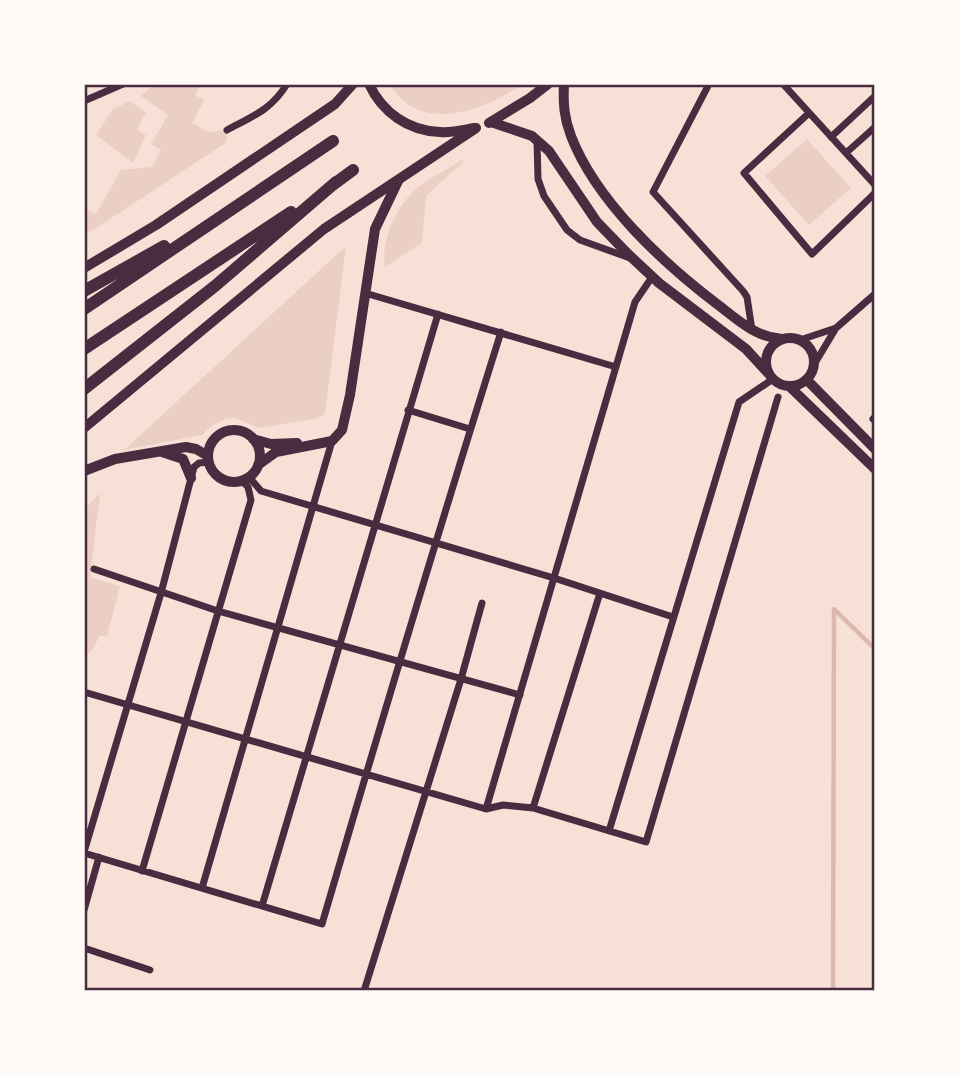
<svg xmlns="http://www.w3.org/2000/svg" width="959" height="1075" viewBox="0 0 959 1075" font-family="'Public Sans',sans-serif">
<rect width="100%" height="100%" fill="#f7e1d7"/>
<path fill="#ebcfc5" d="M 154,84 L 201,84 L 195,95 L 204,100 L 192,123 L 209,132 L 227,130 L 227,142 L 84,236 L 84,208 L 96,214 L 121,170 L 152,167 L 161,150 L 151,144 L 168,115 L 141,96 Z
M 390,84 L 522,84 C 485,111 418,135 390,84 Z
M 130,101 L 146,112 L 137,130 L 146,135 L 133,163 L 96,135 L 113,109 Z
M 807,139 L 851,188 L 809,225 L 765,176 Z
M 462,160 L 463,162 L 426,196 L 422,243 L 385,267 C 381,243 394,211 412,193 C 425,180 446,170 462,160 Z
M 346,246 L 325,414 L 318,418 L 260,428 L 235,418 L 226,419 L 214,424 L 202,435 L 124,450 Z
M 100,493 L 90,577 L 120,586 L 107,636 L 100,636 L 90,653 L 84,653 L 84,510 Z"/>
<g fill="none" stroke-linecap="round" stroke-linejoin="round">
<path stroke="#dcb8b0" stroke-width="4.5" d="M 835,610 L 875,649
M 833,991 L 834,609"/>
<path stroke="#4a2c40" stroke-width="7" d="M 709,84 L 653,192 L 743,291 L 747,297 L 752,330
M 783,84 L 875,185
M 84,101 L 123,84
M 809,113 L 744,173 L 812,254 L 875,193
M 227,130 C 253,116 271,110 287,84
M 831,137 L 875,96
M 537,141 L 538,179 L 544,196 L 567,230 L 580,240 L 630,258
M 846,153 L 875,127
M 365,293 L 616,367
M 800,340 L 836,328
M 815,363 L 836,328 L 875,294
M 408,410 L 470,429
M 873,419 L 875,417
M 249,477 L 261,491 L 554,578 L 673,617
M 94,569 L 218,611 L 520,695
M 84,692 L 486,809
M 533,808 L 600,593
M 486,809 L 503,805 L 533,808 L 646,842 L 778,397
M 486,809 L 635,302 L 652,277
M 609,831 L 739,402 L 773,379
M 84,852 L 161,593 L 194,467 L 199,463 L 209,462
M 84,853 L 322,924 C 380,726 439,529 501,332
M 142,871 L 251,500 L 248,487 L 241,480
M 202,888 L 332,441
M 262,906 L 438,314
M 84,910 L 99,857
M 84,948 L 150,970
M 364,991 L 461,679 L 482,603"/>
<path stroke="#4a2c40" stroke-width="10" d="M208 456a26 26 0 1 1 52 0a26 26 0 1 1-52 0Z
M 253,439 L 271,444 L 297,443
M 162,452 L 183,459 L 191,478
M 258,465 L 276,452 L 332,441 L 342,430 L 350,395 L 375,229 L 398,181
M 84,471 L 115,459 L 186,447 L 196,449 L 208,456"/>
<path stroke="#4a2c40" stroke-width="10" d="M 369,84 C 382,112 408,131 440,132 C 451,133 463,130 474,128
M 564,84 C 563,103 564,118 571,136 C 596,201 663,263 717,304 C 738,320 755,337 782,339
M 491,122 L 532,136 L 549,151 L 597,222 L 628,254 L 659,283 L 746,349 L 769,374
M 489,123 L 530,98 L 548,84
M 84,268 L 156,225 L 335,104 L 353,84
M766 362a24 24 0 1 1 48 0a24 24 0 1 1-48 0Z
M 807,380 L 875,449
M 790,387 L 875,469
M 84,428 L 324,229 L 476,128"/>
<path stroke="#4a2c40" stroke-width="12" d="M 330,187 L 353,170
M 84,291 L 164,246
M 84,309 L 333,141
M 84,349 L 291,212
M 84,389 L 215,286 L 336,182"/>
</g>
<rect width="959" height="1075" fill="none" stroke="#fffaf5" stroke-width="172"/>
<rect x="86" y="86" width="787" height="903" fill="none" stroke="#4a2c40" stroke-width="2.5"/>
</svg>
